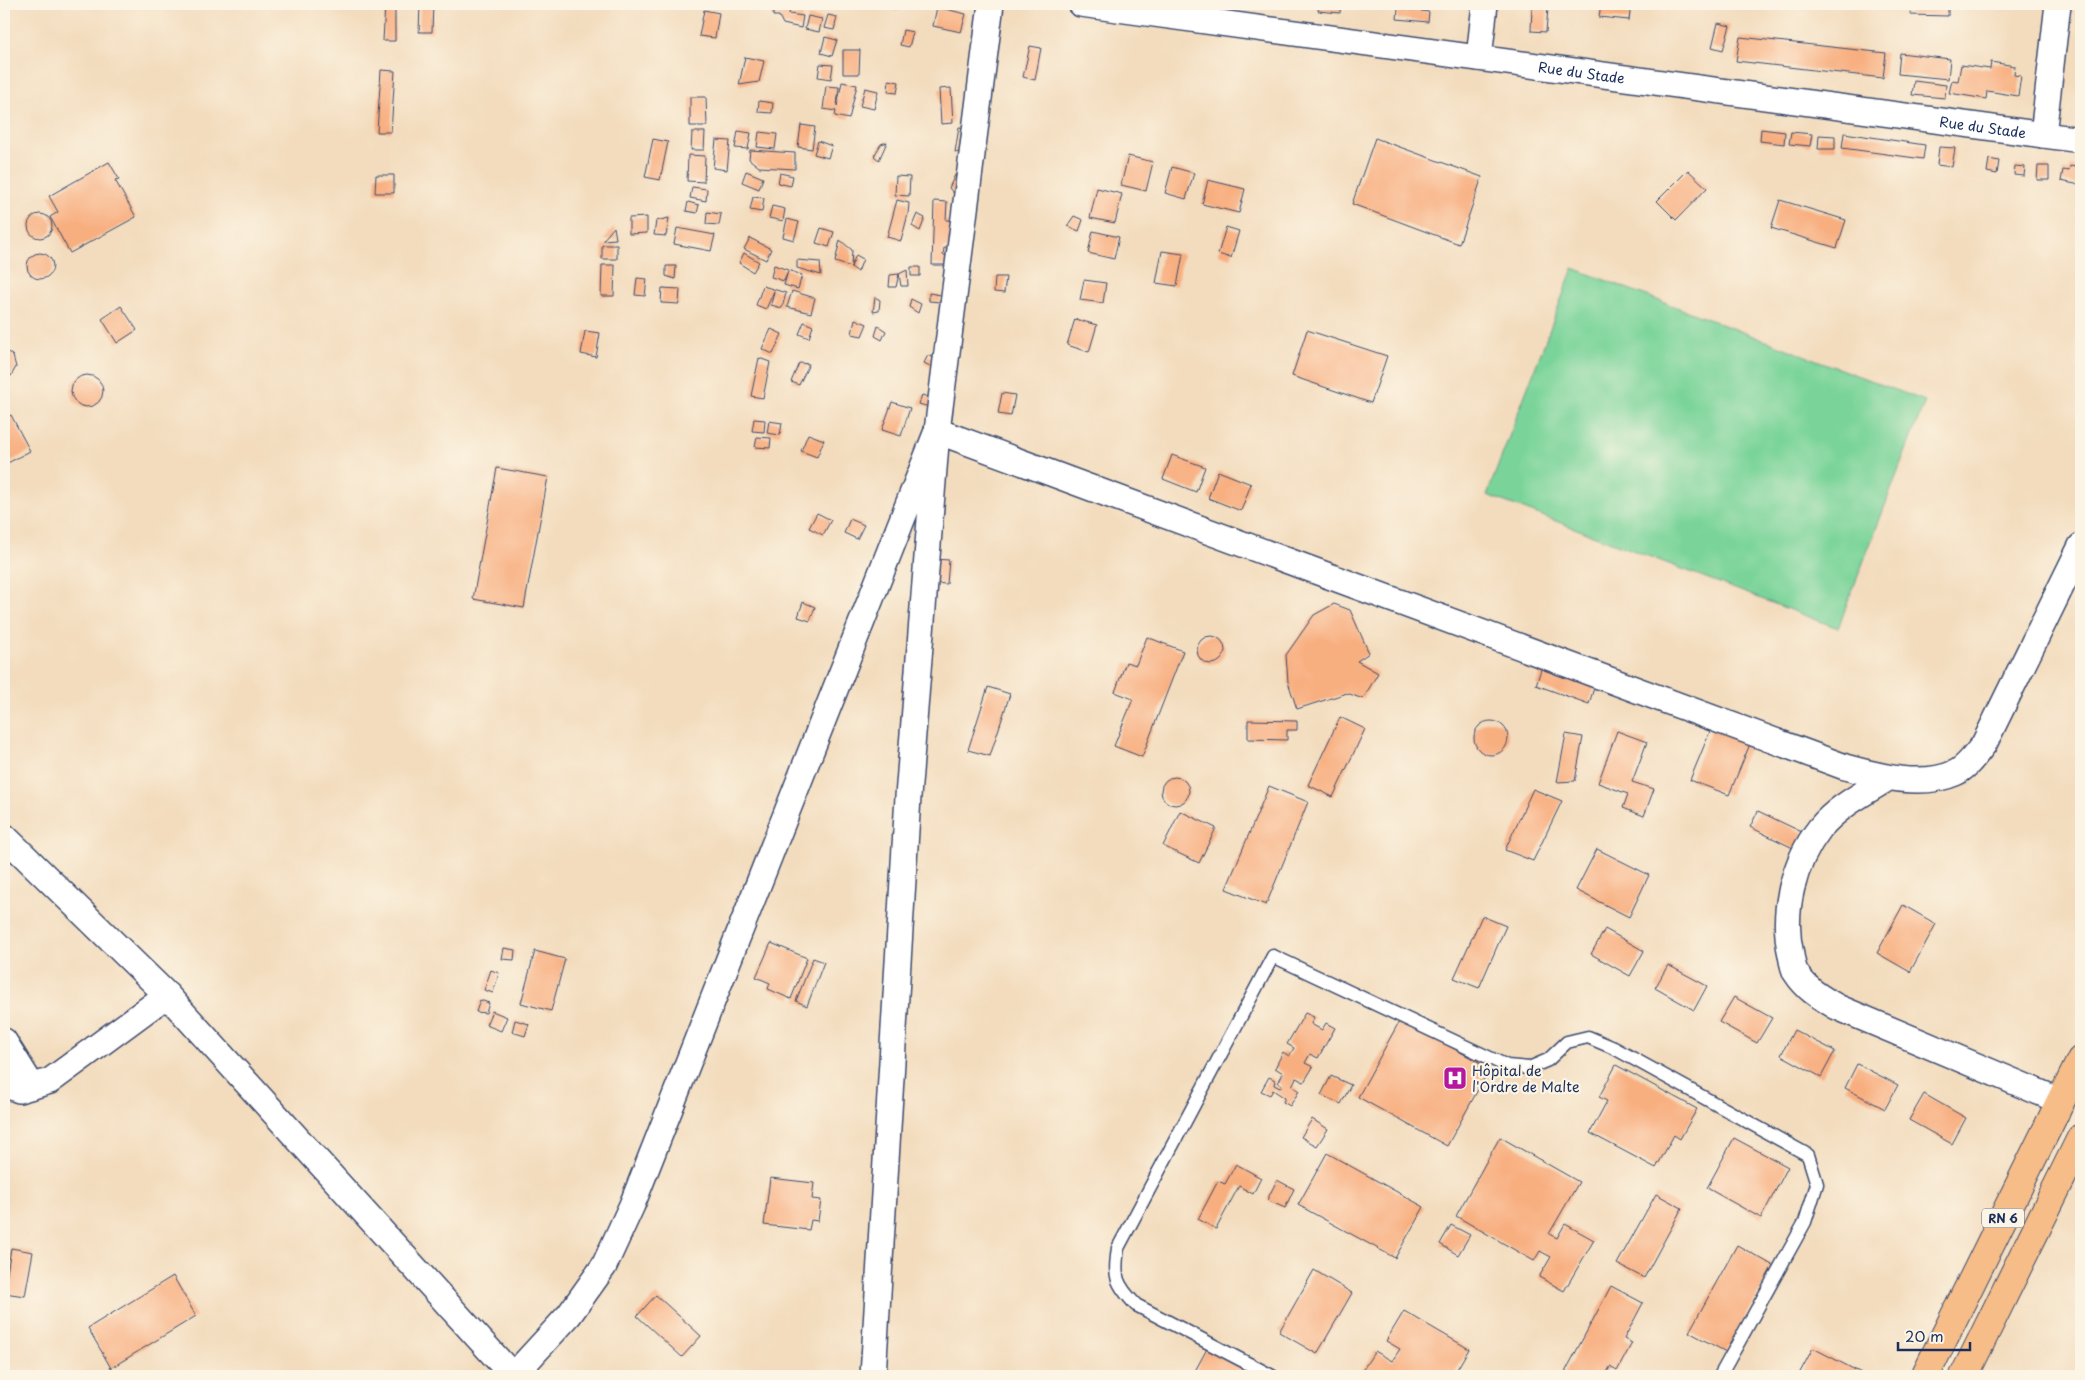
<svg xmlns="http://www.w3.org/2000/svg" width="2085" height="1380" viewBox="0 0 2085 1380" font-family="'Playpen Sans',sans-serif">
<rect width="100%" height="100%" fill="#fcf5e5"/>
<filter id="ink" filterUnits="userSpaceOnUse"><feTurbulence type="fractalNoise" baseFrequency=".02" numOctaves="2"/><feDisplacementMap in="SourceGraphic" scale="10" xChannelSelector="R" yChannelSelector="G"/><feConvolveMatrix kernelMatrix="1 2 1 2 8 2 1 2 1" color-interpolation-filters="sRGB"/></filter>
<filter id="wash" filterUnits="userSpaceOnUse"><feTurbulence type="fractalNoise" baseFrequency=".0096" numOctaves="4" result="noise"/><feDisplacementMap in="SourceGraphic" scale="20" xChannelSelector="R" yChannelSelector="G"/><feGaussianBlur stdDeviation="1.12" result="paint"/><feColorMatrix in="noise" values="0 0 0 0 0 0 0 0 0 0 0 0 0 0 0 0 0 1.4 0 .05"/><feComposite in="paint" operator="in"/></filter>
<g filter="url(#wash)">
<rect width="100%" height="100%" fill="#f3dcbd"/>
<path fill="#7ad49a" stroke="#4a827c" d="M 1573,268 L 1925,401 L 1838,628 L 1487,495 Z"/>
<g id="blocks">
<path fill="#f8af80" d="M 385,4 L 395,4 L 395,41 L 383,41 Z
M 420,4 L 433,4 L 432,32 L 419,32 Z
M 735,4 L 751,4 L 750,9 Z
M 774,4 L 791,4 L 789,14 L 803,16 L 801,28 L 783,24 L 779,16 L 773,16 Z
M 886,4 L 898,4 L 898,10 L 885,6 Z
M 1319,4 L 1341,4 L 1340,13 L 1318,11 Z
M 1601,4 L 1631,4 L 1629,20 L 1599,17 Z
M 1719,4 L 1739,4 L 1738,8 Z
M 1911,4 L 1948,4 L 1948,16 L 1910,15 Z
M 937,7 L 966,14 L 961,32 L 933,26 Z
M 1532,7 L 1548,8 L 1546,32 L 1531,31 Z
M 1398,8 L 1429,12 L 1428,22 L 1397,19 Z
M 704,10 L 719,13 L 715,38 L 699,36 Z
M 828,15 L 837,17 L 834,30 L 824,28 Z
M 808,16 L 822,19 L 819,32 L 805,29 Z
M 1718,23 L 1730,26 L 1723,50 L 1712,47 Z
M 903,30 L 913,32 L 909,47 L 900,45 Z
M 825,37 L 837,40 L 832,56 L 821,53 Z
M 1740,37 L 1886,53 L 1883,78 L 1736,61 Z
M 1030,46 L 1041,48 L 1035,80 L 1023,77 Z
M 843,50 L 860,50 L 859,74 L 843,74 Z
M 1900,53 L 1950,59 L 1948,79 L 1898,74 Z
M 745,57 L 764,61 L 759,82 L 739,85 Z
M 1991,62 L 2015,66 L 2014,75 L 2021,76 L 2018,96 L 1987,91 L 1986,99 L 1949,93 L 1952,80 L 1958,81 L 1961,65 L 1990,69 Z
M 820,64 L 833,65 L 831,79 L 818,77 Z
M 381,70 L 395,71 L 391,132 L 377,132 Z
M 889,80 L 899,82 L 897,93 L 888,92 Z
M 1914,81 L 1946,85 L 1945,98 L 1912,95 Z
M 842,82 L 857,85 L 849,119 L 835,116 L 836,111 L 823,109 L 826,86 L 839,87 L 837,106 Z
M 865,88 L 878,91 L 874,109 L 860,106 Z
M 951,88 L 953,123 L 941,124 L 939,89 Z
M 690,97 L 706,97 L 707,126 L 690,126 Z
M 759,101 L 773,103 L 772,113 L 758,112 Z
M 801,125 L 815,127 L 812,149 L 798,147 Z
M 959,127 L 973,129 L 969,154 L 955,152 Z
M 1761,129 L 1785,132 L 1784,144 L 1760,141 Z
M 738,131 L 751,133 L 748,149 L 735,148 Z
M 692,132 L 705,132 L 704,150 L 691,150 Z
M 759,132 L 777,134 L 775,149 L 757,147 Z
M 1791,132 L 1812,134 L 1810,146 L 1789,144 Z
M 1844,133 L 1925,145 L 1923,159 L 1842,148 Z
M 1819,135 L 1835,136 L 1835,149 L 1818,149 Z
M 1375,138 L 1482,177 L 1459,244 L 1352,204 Z
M 653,139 L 668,142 L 660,180 L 645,177 Z
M 716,140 L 730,141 L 727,170 L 713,168 Z
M 818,141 L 832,146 L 828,158 L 814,154 Z
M 887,142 L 879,160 L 874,156 L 881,144 Z
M 1939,147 L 1955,148 L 1952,167 L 1937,165 Z
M 750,150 L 795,153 L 795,169 L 759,167 L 749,159 Z
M 688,155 L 705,156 L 704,182 L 687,181 Z
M 1128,156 L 1153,162 L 1146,191 L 1121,185 Z
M 1989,159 L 1999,161 L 1997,174 L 1987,172 Z
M 109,162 L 119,179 L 115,180 L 136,217 L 70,253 L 50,217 L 58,212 L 49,196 Z
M 2015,166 L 2025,167 L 2024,176 L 2014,175 Z
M 2038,166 L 2049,166 L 2049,180 L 2037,180 Z
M 2070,166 L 2081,168 L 2080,185 L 2061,181 L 2063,170 L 2069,171 Z
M 1172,167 L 1194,173 L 1186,199 L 1165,193 Z
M 1688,170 L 1707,188 L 1676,220 L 1657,201 Z
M 746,171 L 763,178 L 759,189 L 742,182 Z
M 780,173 L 793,176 L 791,186 L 778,183 Z
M 376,175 L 394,175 L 394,193 L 375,193 Z
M 955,175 L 964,179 L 958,198 L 949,188 Z
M 896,176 L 910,177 L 909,196 L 895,195 Z
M 1208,180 L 1245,189 L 1239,213 L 1202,204 Z
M 692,187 L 707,189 L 706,201 L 690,198 Z
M 1097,188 L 1122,194 L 1115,223 L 1090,218 Z
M 753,197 L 764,198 L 762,212 L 750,210 Z
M 897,200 L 909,203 L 908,214 L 901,241 L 887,237 Z
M 1780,200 L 1846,220 L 1837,248 L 1771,228 Z
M 934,201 L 947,202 L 946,220 L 957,221 L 956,249 L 944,248 L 943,255 L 953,256 L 953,265 L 932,265 Z
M 688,202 L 699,205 L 697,213 L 686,211 Z
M 772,206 L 785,209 L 783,221 L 769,218 Z
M 707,212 L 721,214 L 719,225 L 706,224 Z
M 917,214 L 925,218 L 920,231 L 912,226 Z
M28 226a12 12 0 1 1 24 0a12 12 0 1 1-24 0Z
M 1074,216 L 1083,220 L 1079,231 L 1067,226 Z
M 647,217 L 647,233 L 629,234 L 629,218 Z
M 669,218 L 666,236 L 654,235 L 656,221 Z
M 787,219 L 799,222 L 794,240 L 783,237 Z
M 614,227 L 616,239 L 603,240 Z
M 1226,227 L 1239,231 L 1231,258 L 1218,254 Z
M 677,228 L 715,235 L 711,251 L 674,244 Z
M 821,228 L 834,232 L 829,247 L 816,243 Z
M 1093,231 L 1119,237 L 1114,259 L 1088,253 Z
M 750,238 L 771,249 L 766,260 L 744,249 Z
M 840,240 L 852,250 L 851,267 L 835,262 Z
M 602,245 L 617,245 L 617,259 L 602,259 Z
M 1162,251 L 1183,254 L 1177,286 L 1156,283 Z
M27 266a13 13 0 1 1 26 0a13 13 0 1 1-26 0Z
M 744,253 L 759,262 L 753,272 L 739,263 Z
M 856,255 L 863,259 L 858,272 L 851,267 Z
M 797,260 L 820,262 L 821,275 L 797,268 Z
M 602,265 L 615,265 L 614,296 L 601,296 Z
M 774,265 L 802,275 L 798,289 L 784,285 L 788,271 L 784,281 L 771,277 Z
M 666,266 L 676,266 L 675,279 L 666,276 Z
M 911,267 L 920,267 L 920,276 L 911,276 Z
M 907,270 L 908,286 L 901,286 L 899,274 Z
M 899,274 L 896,287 L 889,287 L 890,275 Z
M 995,277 L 1006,277 L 1004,293 L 994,292 Z
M 637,278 L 647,279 L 645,296 L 635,295 Z
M 1084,280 L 1106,283 L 1103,303 L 1080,300 Z
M 763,286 L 786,293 L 782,308 L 771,305 L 774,291 L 766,309 L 756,305 Z
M 662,288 L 680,289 L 679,304 L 661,303 Z
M 792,291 L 815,298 L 811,313 L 787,307 Z
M 929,293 L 941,295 L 940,302 L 929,301 Z
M 875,297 L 880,300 L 879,311 L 873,312 Z
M 911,299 L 921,304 L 918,313 L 909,307 Z
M 121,306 L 137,330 L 117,343 L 102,319 Z
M 855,319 L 867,324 L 862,336 L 852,334 Z
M 1075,319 L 1097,325 L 1089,352 L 1067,345 Z
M 804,322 L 813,326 L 809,338 L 799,334 Z
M 878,326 L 886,331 L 882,340 L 875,336 Z
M 771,329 L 782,334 L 773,354 L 762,349 Z
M 1307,330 L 1387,356 L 1371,403 L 1292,376 Z
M 585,331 L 600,333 L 596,357 L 581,354 Z
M 4,349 L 13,356 L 16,367 L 11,376 L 4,380 Z
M 928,355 L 940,361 L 936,369 L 924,363 Z
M 759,358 L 770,362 L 763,398 L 751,396 Z
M 799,363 L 809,364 L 799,385 L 791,382 Z
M71 391a16 16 0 1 1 32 0a16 16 0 1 1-32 0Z
M 1002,393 L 1015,395 L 1011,416 L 998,414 Z
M 922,395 L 935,399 L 932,408 L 919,404 Z
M 892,402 L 910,408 L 901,436 L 882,430 Z
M 11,415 L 30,451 L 4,465 L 4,419 Z
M 754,419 L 765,420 L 764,432 L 752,431 Z
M 769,421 L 782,423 L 780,435 L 767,433 Z
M 808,434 L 824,440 L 817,457 L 801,451 Z
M 757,437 L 771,438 L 770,448 L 755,447 Z
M 1172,455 L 1205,467 L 1196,492 L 1163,479 Z
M 497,468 L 548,477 L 524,608 L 473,599 Z
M 1218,471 L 1251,484 L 1241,511 L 1208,498 Z
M 817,513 L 831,520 L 823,535 L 809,528 Z
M 850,519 L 864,525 L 857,539 L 844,533 Z
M 933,559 L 949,560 L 947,584 L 930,583 Z
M 803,602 L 815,607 L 810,621 L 798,617 Z
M 1334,604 L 1350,610 L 1369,653 L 1357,661 L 1378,673 L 1363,699 L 1347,693 L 1297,709 L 1288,682 L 1286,655 L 1314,615 Z
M1197 650a14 14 0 1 1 28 0a14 14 0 1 1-28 0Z
M 1147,637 L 1183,651 L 1142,757 L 1114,746 L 1133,699 L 1115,692 L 1126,662 L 1136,665 Z
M 1544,660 L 1597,678 L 1589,704 L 1536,685 Z
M 988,687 L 1010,694 L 990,756 L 968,750 Z
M 1340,717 L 1365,729 L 1333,797 L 1308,785 Z
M 1248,720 L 1297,721 L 1297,730 L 1287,730 L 1287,740 L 1248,739 Z
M1474 738a17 17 0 1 1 34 0a17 17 0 1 1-34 0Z
M 1711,729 L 1750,744 L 1729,795 L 1690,780 Z
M 1617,731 L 1647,742 L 1632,782 L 1654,789 L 1644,816 L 1623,808 L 1628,794 L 1598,783 Z
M 1566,734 L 1583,737 L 1575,781 L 1557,782 Z
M1161 791a14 14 0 1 1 28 0a14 14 0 1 1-28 0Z
M 1269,786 L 1308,802 L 1266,905 L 1226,889 Z
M 1533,789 L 1562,801 L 1533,861 L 1505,850 Z
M 1180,811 L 1216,828 L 1199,863 L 1163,846 Z
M 1758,811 L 1804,833 L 1795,849 L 1750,827 Z
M 1597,849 L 1649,875 L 1629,917 L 1576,890 Z
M 1903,905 L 1936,924 L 1910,972 L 1877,953 Z
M 1482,916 L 1506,926 L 1479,988 L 1454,978 Z
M 1605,929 L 1644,951 L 1630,976 L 1591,954 Z
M 771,943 L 807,958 L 791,999 L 768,989 L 770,983 L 756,977 Z
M 504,948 L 515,950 L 514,960 L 502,959 Z
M 535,951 L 565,959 L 551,1011 L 521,1003 Z
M 813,958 L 824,962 L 807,1006 L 796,1001 Z
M 1668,965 L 1707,986 L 1694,1010 L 1655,988 Z
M 491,970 L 499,973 L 493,993 L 484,990 Z
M 1734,997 L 1772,1018 L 1757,1043 L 1719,1022 Z
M 480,1000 L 489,1003 L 486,1013 L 476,1012 Z
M 492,1011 L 507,1017 L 501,1031 L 486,1025 Z
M 1305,1013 L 1314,1017 L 1311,1024 L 1322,1030 L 1326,1023 L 1335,1028 L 1318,1058 L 1310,1054 L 1305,1063 L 1313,1067 L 1304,1082 L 1296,1078 L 1292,1086 L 1299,1091 L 1290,1106 L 1283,1102 L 1285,1098 L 1273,1090 L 1270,1095 L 1261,1091 L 1269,1077 L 1275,1080 L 1274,1085 L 1280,1088 L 1282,1085 L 1278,1083 L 1283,1073 L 1275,1068 L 1283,1052 L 1289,1056 L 1294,1048 L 1287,1044 Z
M 515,1020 L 529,1024 L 525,1036 L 512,1032 Z
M 1400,1020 L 1490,1068 L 1447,1146 L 1358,1097 Z
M 1794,1030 L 1835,1051 L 1821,1077 L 1781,1055 Z
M 1857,1064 L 1898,1085 L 1885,1109 L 1845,1088 Z
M 1616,1065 L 1697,1109 L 1680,1139 L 1674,1135 L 1656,1168 L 1590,1133 L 1607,1101 L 1599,1097 Z
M 1331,1076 L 1351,1085 L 1341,1104 L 1321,1095 Z
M 1924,1094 L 1966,1118 L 1952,1144 L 1909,1120 Z
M 1312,1119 L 1328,1129 L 1317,1146 L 1301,1137 Z
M 1500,1137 L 1579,1182 L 1549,1234 L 1557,1238 L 1565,1224 L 1594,1240 L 1564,1291 L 1539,1277 L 1551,1257 L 1540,1251 L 1534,1261 L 1456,1216 Z
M 1734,1138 L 1788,1167 L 1761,1218 L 1707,1188 Z
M 1327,1153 L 1424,1207 L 1395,1258 L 1298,1205 Z
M 1236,1164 L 1261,1178 L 1253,1194 L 1239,1186 L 1216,1229 L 1198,1219 L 1218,1181 L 1225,1184 Z
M 770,1178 L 814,1183 L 812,1199 L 821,1200 L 818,1221 L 811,1220 L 809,1230 L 764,1225 Z
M 1277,1180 L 1294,1189 L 1285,1208 L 1267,1200 Z
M 1656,1194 L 1682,1208 L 1644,1278 L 1617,1264 Z
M 1451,1225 L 1470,1235 L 1458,1255 L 1440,1244 Z
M 1737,1245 L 1774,1266 L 1726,1352 L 1689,1332 Z
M 11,1248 L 33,1252 L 25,1296 L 4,1293 Z
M 1314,1270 L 1352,1293 L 1317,1354 L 1279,1332 Z
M 173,1276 L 196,1316 L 111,1368 L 88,1328 Z
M 1611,1286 L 1643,1303 L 1624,1339 L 1632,1343 L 1617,1371 L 1610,1367 L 1605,1376 L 1563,1376 Z
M 656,1295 L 701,1336 L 682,1357 L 637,1316 Z
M 1404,1311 L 1469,1349 L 1453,1376 L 1441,1376 L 1436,1373 L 1435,1376 L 1363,1376 L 1360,1374 L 1375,1351 L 1392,1361 L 1400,1349 L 1386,1341 Z
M 1208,1347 L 1248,1369 L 1244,1376 L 1205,1376 L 1195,1371 Z
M 1813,1348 L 1867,1376 L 1798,1376 Z"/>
</g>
</g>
<g filter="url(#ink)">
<use href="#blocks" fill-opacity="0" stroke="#3b496c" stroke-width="1"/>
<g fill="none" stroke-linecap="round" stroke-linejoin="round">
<g stroke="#3b496c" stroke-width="15">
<path id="service" d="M 1272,1376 L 1136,1305 C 1115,1283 1114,1277 1118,1248 L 1273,956 L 1507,1066 L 1529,1068 L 1548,1060 L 1567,1042 L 1588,1037 L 1614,1048 L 1808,1155 L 1817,1184 L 1805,1222 L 1720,1376"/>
</g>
<g stroke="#3b496c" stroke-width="28">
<g id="minor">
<path id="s1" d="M 1081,4 L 2081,140"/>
<path d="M 1479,58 L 1485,4"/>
<path d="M 2043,135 L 2058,4"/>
<path d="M 1888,778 C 1865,793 1838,806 1820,828 C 1793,863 1781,912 1791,955 C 1792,961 1793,968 1796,973 C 1807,990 1820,997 1837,1007 L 2060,1101"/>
<path d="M 4,836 L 167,995 L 513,1376"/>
<path d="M 4,1041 L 32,1086"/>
<path d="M 4,1084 L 19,1090 L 50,1081 L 167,995"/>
<path d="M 513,1376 L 569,1315 L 604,1266 L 632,1205 L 937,431 L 991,4"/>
<path d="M 873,1376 L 908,797 L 937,431 L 1845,767 C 1878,776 1921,788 1955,773 C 1967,768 1976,754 1984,744 L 2081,546"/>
</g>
</g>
<g stroke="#3b496c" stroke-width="30">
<path id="primary" d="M 1925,1376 L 2081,1060
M 1964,1376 L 2081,1138"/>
</g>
<use href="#service" stroke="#fff" stroke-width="12"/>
<use href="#minor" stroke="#fff" stroke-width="25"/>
<use href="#primary" stroke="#f7bd88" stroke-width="28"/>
</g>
</g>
<defs>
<g id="hospital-square" transform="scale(1.25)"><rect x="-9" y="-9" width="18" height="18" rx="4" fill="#b5179e" stroke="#fcf5e5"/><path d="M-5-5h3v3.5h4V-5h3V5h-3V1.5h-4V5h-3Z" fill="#fff"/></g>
</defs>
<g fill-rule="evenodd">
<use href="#hospital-square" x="1455" y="1078"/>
</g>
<g text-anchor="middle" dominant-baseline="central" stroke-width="4.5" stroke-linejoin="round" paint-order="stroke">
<rect fill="#fcf5e5" stroke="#5e6a86" stroke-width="1" x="1982" y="1208.5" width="42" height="19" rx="4"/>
<g font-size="12" font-weight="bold" fill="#1b2f5e">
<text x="2003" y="1218">RN 6</text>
</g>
<g font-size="14" fill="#1b2f5e" stroke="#fcf5e5">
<text stroke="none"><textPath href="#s1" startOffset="505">Rue du Stade</textPath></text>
<text stroke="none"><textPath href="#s1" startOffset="910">Rue du Stade</textPath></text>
</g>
<g font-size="14" fill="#1b2f5e" stroke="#fcf5e5" text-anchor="start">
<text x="1472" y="1070">Hôpital de<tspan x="1472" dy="16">l'Ordre de Malte</tspan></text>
</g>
</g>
<rect width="2085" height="1380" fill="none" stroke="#fcf5e5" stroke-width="20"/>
<path d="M1898 1342v8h72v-8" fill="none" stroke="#1b2f5e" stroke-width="2.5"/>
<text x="1905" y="1342" font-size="15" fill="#1b2f5e" stroke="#fcf5e5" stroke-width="4" paint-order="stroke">20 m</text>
</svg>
